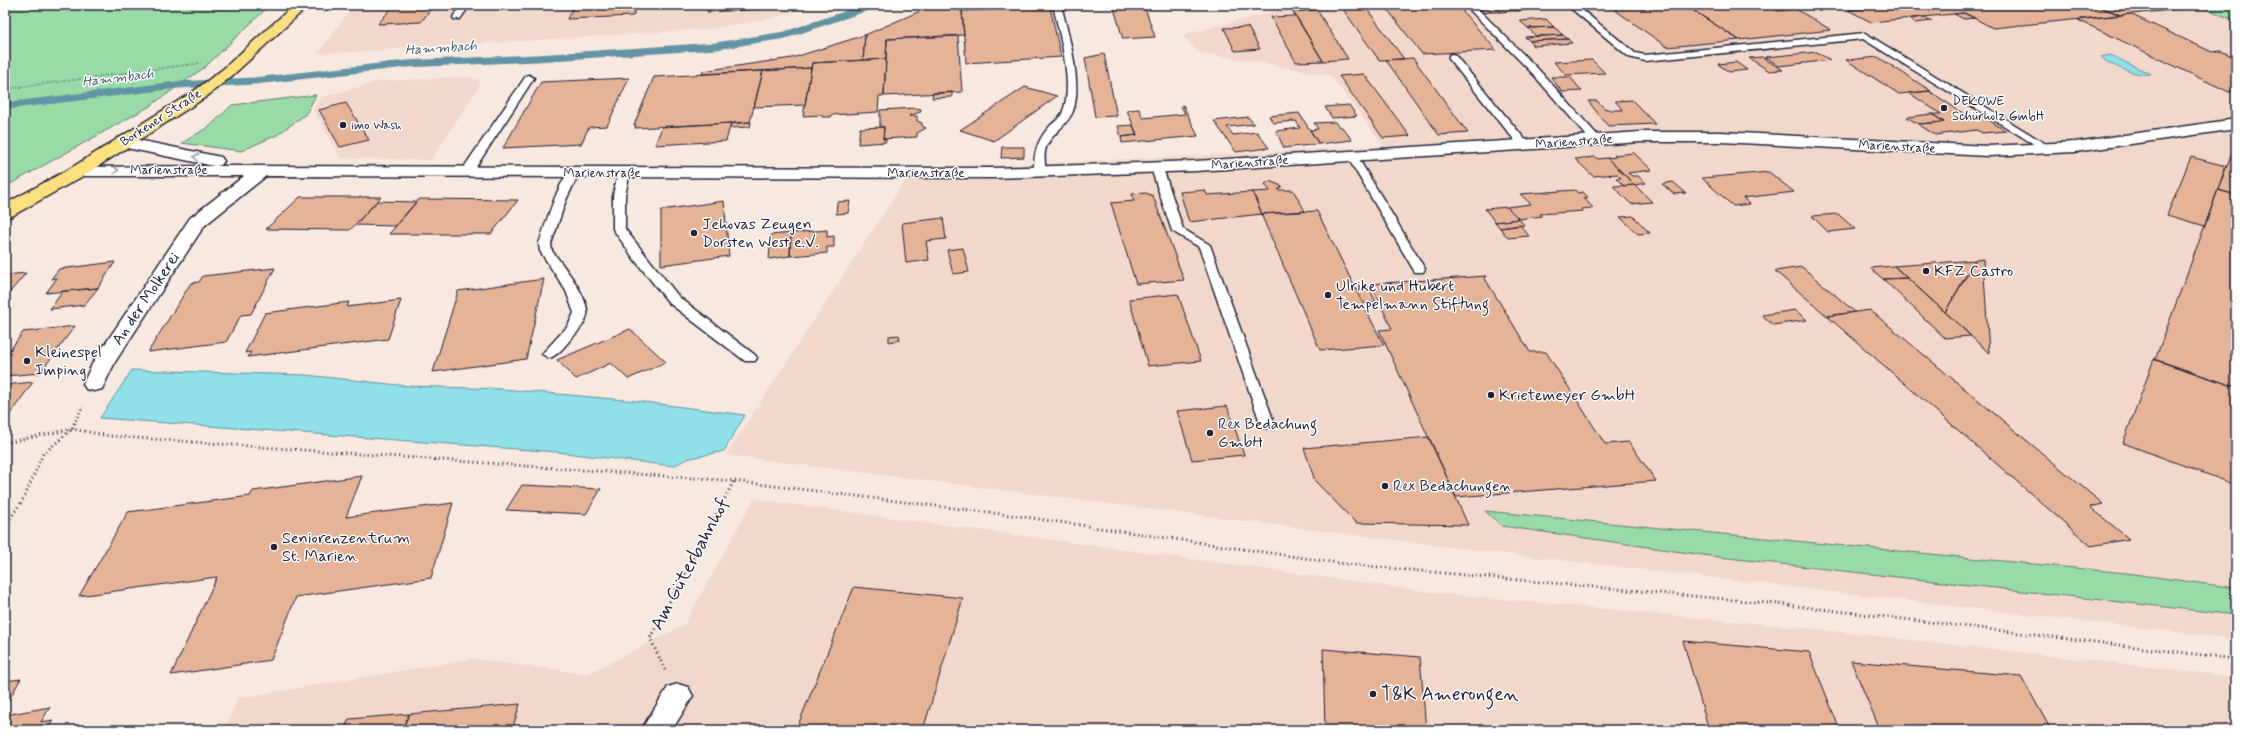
<svg xmlns="http://www.w3.org/2000/svg" width="2241" height="735" viewBox="0 0 2241 735" font-family="Mynerve,sans-serif">
<rect width="100%" height="100%" fill="#f7e8e0"/>
<filter id="ink" filterUnits="userSpaceOnUse"><feTurbulence type="fractalNoise" baseFrequency=".025" numOctaves="2"/><feDisplacementMap in="SourceGraphic" scale="8" xChannelSelector="R" yChannelSelector="G"/><feConvolveMatrix kernelMatrix="1 2 1 2 8 2 1 2 1" color-interpolation-filters="sRGB"/></filter>
<g filter="url(#ink)">
<path fill="#f2d8ca" d="M 354,5 L 816,5 L 772,18 L 709,29 L 317,54 Z
M 1300,5 L 2197,5 L 2236,21 L 2236,639 L 1474,550 L 726,455 L 912,170 L 1384,146 L 1330,75 L 1198,52 L 1182,35 Z
M 468,77 L 479,80 L 480,85 L 431,160 L 341,158 L 313,109 L 322,97 L 380,81 Z
M 754,499 L 1438,593 L 1815,629 L 2236,677 L 2236,730 L 224,730 L 238,698 L 472,659 L 588,674 L 684,625 Z"/>
<path fill="#98dba6" stroke="#5d7e70" d="M 5,5 L 270,5 L 205,67 L 150,106 L 5,187 Z
M 2197,5 L 2236,5 L 2236,21 Z
M 316,95 L 306,114 L 277,135 L 241,151 L 182,143 L 210,126 L 232,105 Z
M 1485,511 L 2126,573 L 2236,588 L 2236,615 L 1710,556 L 1502,526 Z"/>
<path fill="#8fe0e8" stroke="#6394a3" d="M 2110,55 L 2151,74 C 2139,77 2108,65 2101,57 Z
M 132,370 L 306,375 L 408,386 L 502,389 L 636,401 L 745,415 L 724,451 L 687,459 L 673,466 L 557,452 L 100,418 Z"/>
<g fill="none" stroke-linecap="round" stroke-linejoin="round">
<path stroke="#6394a3" stroke-width="7" d="M 5,106 L 177,85 L 254,81 L 406,64 L 537,58 L 716,46 L 785,35 L 874,5"/>
</g>
<path fill="#e5b396" stroke="#22223b" d="M 394,5 L 434,5 L 421,22 L 378,24 Z
M 574,5 L 637,5 L 633,16 L 567,19 Z
M 709,5 L 786,5 L 785,8 L 707,12 Z
M 934,5 L 944,5 L 962,11 L 964,35 L 887,39 L 886,59 L 863,60 L 865,35 Z
M 1113,5 L 1144,5 L 1155,37 L 1123,39 Z
M 1340,5 L 1364,5 L 1404,59 L 1379,60 Z
M 1384,5 L 1457,5 L 1496,50 L 1422,54 Z
M 1485,5 L 1492,12 L 1484,13 L 1477,6 Z
M 1485,5 L 1494,5 L 1501,12 L 1492,12 Z
M 1494,5 L 1503,5 L 1510,11 L 1501,12 Z
M 1503,5 L 1512,5 L 1518,11 L 1510,11 Z
M 1512,5 L 1521,5 L 1527,10 L 1518,11 Z
M 1521,5 L 1530,5 L 1535,9 L 1527,10 Z
M 1608,5 L 1685,5 L 1739,40 L 1667,47 Z
M 1685,5 L 1743,5 L 1751,10 L 1762,9 L 1757,6 L 1763,5 L 1778,11 L 1796,9 L 1831,30 L 1739,40 Z
M 1884,5 L 2095,5 L 2120,15 L 1993,28 L 1964,13 L 1871,22 L 1848,10 L 1887,7 Z
M 2095,5 L 2174,5 L 2182,9 L 2120,15 Z
M 1050,7 L 1061,57 L 966,63 L 962,11 Z
M 1317,10 L 1348,59 L 1323,61 L 1293,12 Z
M 1964,13 L 1975,18 L 1964,19 L 1954,14 Z
M 2130,14 L 2212,52 L 2221,51 L 2236,58 L 2236,91 L 2229,92 L 2078,20 Z
M 1296,16 L 1323,61 L 1296,62 L 1271,17 Z
M 1924,17 L 1932,21 L 1915,23 L 1908,19 Z
M 1546,19 L 1554,27 L 1528,28 L 1520,21 Z
M 1248,27 L 1260,49 L 1235,51 L 1224,28 Z
M 1554,27 L 1563,35 L 1536,36 L 1528,28 Z
M 865,35 L 863,60 L 812,63 L 811,68 L 702,74 L 703,71 L 792,58 Z
M 1563,35 L 1568,39 L 1530,41 L 1525,37 Z
M 958,36 L 962,92 L 884,96 L 887,39 Z
M 1568,39 L 1572,43 L 1534,46 L 1530,41 Z
M 1817,52 L 1830,60 L 1779,66 L 1766,57 Z
M 1104,54 L 1117,116 L 1095,117 L 1085,58 Z
M 1762,57 L 1783,70 L 1769,71 L 1749,58 Z
M 1878,57 L 1931,91 L 1899,94 L 1846,60 Z
M 1413,58 L 1468,133 L 1439,135 L 1386,60 Z
M 886,59 L 884,96 L 879,96 L 878,112 L 831,115 L 831,117 L 822,117 L 822,115 L 803,116 L 812,63 Z
M 1592,60 L 1605,73 L 1566,75 L 1554,62 Z
M 1736,62 L 1747,70 L 1729,72 L 1718,64 Z
M 811,68 L 805,105 L 754,107 L 763,71 Z
M 763,71 L 750,122 L 635,128 L 636,125 L 634,125 L 654,77 Z
M 1364,74 L 1410,136 L 1383,138 L 1339,76 Z
M 1551,77 L 1570,77 L 1582,91 L 1562,92 Z
M 629,78 L 607,126 L 589,127 L 581,144 L 503,148 L 541,82 Z
M 1025,87 L 1057,96 L 994,141 L 960,130 Z
M 1929,91 L 1969,117 L 1981,115 L 2006,131 L 1982,133 L 1977,130 L 1935,135 L 1918,124 L 1944,122 L 1932,114 L 1941,114 L 1909,93 Z
M 952,92 L 952,97 L 932,98 L 933,93 Z
M 1632,100 L 1655,124 L 1608,126 L 1588,101 L 1597,101 L 1604,108 L 1611,110 L 1623,110 L 1615,101 Z
M 346,103 L 369,140 L 340,147 L 319,110 Z
M 1183,105 L 1198,136 L 1122,143 L 1121,137 L 1137,135 L 1127,110 L 1139,109 L 1143,118 L 1185,114 L 1181,106 Z
M 1349,105 L 1357,116 L 1332,118 L 1325,107 Z
M 916,108 L 921,109 L 920,112 L 909,116 L 917,116 L 917,121 L 922,123 L 922,126 L 926,128 L 917,133 L 917,137 L 883,139 L 884,127 L 880,127 L 880,110 Z
M 1299,113 L 1319,144 L 1284,148 L 1276,131 L 1300,128 L 1296,121 L 1273,123 L 1269,116 Z
M 1932,114 L 1944,122 L 1918,124 L 1907,117 Z
M 1248,117 L 1254,124 L 1227,127 L 1233,135 L 1257,132 L 1269,148 L 1236,152 L 1214,121 Z
M 751,122 L 750,127 L 730,128 L 731,124 Z
M 1335,122 L 1339,127 L 1342,127 L 1352,140 L 1319,144 L 1310,130 L 1318,129 L 1314,123 Z
M 731,123 L 726,141 L 655,145 L 662,127 Z
M 1133,125 L 1137,135 L 1121,137 L 1118,126 Z
M 884,127 L 883,139 L 886,139 L 886,142 L 858,144 L 860,128 Z
M 1002,147 L 1024,147 L 1024,157 L 1001,158 Z
M 2232,152 L 2236,153 L 2236,195 L 2218,190 Z
M 1634,153 L 1652,170 L 1628,173 L 1632,176 L 1638,176 L 1646,183 L 1635,185 L 1607,158 L 1616,157 L 1614,155 Z
M 1595,157 L 1598,159 L 1607,158 L 1635,185 L 1624,186 L 1616,178 L 1621,178 L 1617,174 L 1593,176 L 1575,159 Z
M 2191,157 L 2226,166 L 2205,226 L 2167,215 Z
M 1769,172 L 1794,192 L 1743,198 L 1750,204 L 1733,206 L 1702,178 Z
M 1269,181 L 1282,186 L 1278,190 L 1293,190 L 1305,211 L 1262,214 L 1252,192 L 1270,191 L 1265,184 Z
M 1673,182 L 1686,193 L 1674,194 L 1662,184 Z
M 1635,185 L 1652,202 L 1631,204 L 1613,186 Z
M 1205,190 L 1207,195 L 1253,192 L 1262,214 L 1189,222 L 1180,192 Z
M 1575,190 L 1578,193 L 1583,192 L 1588,197 L 1584,198 L 1593,208 L 1581,209 L 1583,211 L 1540,214 L 1542,216 L 1519,219 L 1507,207 L 1531,204 L 1520,194 Z
M 2218,190 L 2236,195 L 2236,387 L 2155,360 Z
M 1146,193 L 1153,196 L 1184,280 L 1136,284 L 1111,203 L 1134,201 L 1132,194 Z
M 300,197 L 381,197 L 350,230 L 266,229 Z
M 419,199 L 518,200 L 491,234 L 389,234 Z
M 377,201 L 416,202 L 395,226 L 355,225 Z
M 724,201 L 729,256 L 661,265 L 661,210 Z
M 850,201 L 848,213 L 836,214 L 837,202 Z
M 1507,207 L 1519,219 L 1495,222 L 1485,209 Z
M 1317,211 L 1371,320 L 1384,345 L 1320,350 L 1261,214 Z
M 1838,214 L 1855,229 L 1828,232 L 1812,216 Z
M 1633,216 L 1650,233 L 1638,234 L 1620,217 Z
M 943,218 L 946,239 L 926,241 L 929,260 L 906,263 L 902,223 Z
M 1519,219 L 1524,225 L 1500,228 L 1495,222 Z
M 1520,225 L 1529,236 L 1508,238 L 1500,228 Z
M 827,230 L 827,237 L 834,236 L 834,247 L 827,247 L 827,253 L 790,256 L 791,233 Z
M 791,233 L 790,256 L 769,259 L 771,235 Z
M 963,248 L 969,272 L 953,274 L 947,250 Z
M 1983,259 L 1989,353 L 1945,312 L 1976,260 Z
M 1975,260 L 1945,312 L 1894,266 Z
M 115,262 L 98,288 L 46,293 L 57,278 L 51,279 L 59,269 Z
M 1894,266 L 1907,278 L 1883,279 L 1870,268 Z
M 1802,267 L 1855,312 L 1827,316 L 1775,271 Z
M 275,268 L 251,314 L 241,315 L 226,342 L 148,352 L 191,283 L 199,282 L 203,276 Z
M 26,273 L 5,298 L 5,275 Z
M 1486,276 L 1484,277 L 1530,352 L 1546,352 L 1605,444 L 1629,442 L 1656,481 L 1456,497 L 1379,330 L 1392,329 L 1371,284 Z
M 1907,278 L 1945,312 L 1971,336 L 1945,338 L 1883,279 Z
M 544,279 L 526,359 L 433,372 L 458,291 Z
M 98,288 L 84,305 L 50,309 L 63,291 Z
M 1369,288 L 1376,302 L 1363,303 L 1356,289 Z
M 1178,294 L 1201,361 L 1148,366 L 1129,299 Z
M 401,300 L 388,339 L 248,357 L 251,352 L 245,353 L 265,313 L 349,302 L 347,307 Z
M 1795,310 L 1807,320 L 1773,325 L 1762,315 Z
M 1870,310 L 2103,504 L 2090,507 L 2129,539 L 2091,546 L 1827,316 Z
M 75,326 L 40,373 L 5,376 L 5,351 L 10,350 L 23,332 Z
M 630,329 L 666,362 L 628,379 L 611,363 L 576,379 L 557,360 Z
M 899,335 L 900,340 L 889,342 L 889,336 Z
M 2154,359 L 2236,387 L 2236,485 L 2123,443 Z
M 33,382 L 5,421 L 5,385 Z
M 1227,406 L 1244,455 L 1192,460 L 1177,411 Z
M 1429,437 L 1468,525 L 1356,523 L 1315,481 L 1304,448 Z
M 362,476 L 346,517 L 453,503 L 431,578 L 296,597 L 271,660 L 171,675 L 217,577 L 79,596 L 128,512 L 250,496 L 253,491 Z
M 522,485 L 601,489 L 586,514 L 506,510 Z
M 854,587 L 963,598 L 923,730 L 796,730 Z
M 1683,641 L 1809,652 L 1840,730 L 1709,730 Z
M 1323,649 L 1420,657 L 1426,730 L 1325,730 Z
M 1851,661 L 2021,676 L 2051,730 L 1880,730 Z
M 21,679 L 20,680 L 5,707 L 5,681 Z
M 520,704 L 512,730 L 402,730 L 409,714 Z
M 50,707 L 41,722 L 53,720 L 47,730 L 5,730 L 5,715 Z
M 409,714 L 402,730 L 344,730 L 349,719 Z"/>
<g fill="none" stroke-linecap="round" stroke-linejoin="round">
<g stroke="#22223b" stroke-width="3">
<path id="lane" d="M 461,5 L 470,5 L 460,19 L 454,19 L 453,17 Z
M 1053,5 L 1061,5 C 1068,33 1083,83 1073,111 C 1067,127 1049,134 1045,151 C 1044,158 1045,165 1046,172 L 1040,175 L 1034,172 C 1034,152 1037,140 1051,125 C 1056,121 1061,117 1063,111 C 1074,83 1059,33 1053,5 Z
M 1465,5 L 1474,5 L 1538,69 L 1600,138 L 1601,140 L 1600,142 L 1592,142 L 1532,73 Z
M 1567,5 L 1576,5 L 1635,53 L 1645,55 L 1865,33 L 2054,149 L 2053,151 L 2045,151 L 1863,39 L 1645,61 L 1629,57 Z
M 1452,54 L 1455,55 L 1528,143 L 1529,145 L 1528,147 L 1520,147 L 1449,59 L 1449,55 Z
M 529,75 L 534,78 L 472,173 L 470,175 L 462,175 L 460,173 L 526,76 Z
M 1352,153 L 1357,156 L 1425,269 L 1423,272 L 1415,272 L 1413,269 L 1347,156 Z
M 1157,165 L 1163,168 L 1183,229 L 1210,245 L 1275,425 L 1273,428 L 1263,428 L 1261,425 L 1199,247 L 1172,231 L 1151,168 Z
M 573,170 L 579,173 L 566,200 L 551,244 L 552,251 C 562,264 590,298 587,315 C 585,325 576,334 570,340 C 564,347 557,356 549,358 L 542,354 L 568,326 L 574,313 L 566,291 L 540,251 L 539,244 C 544,230 560,173 573,170 Z
M 624,170 L 630,173 L 625,195 L 625,229 L 679,297 L 755,355 L 757,358 L 755,361 L 745,361 L 669,303 L 634,259 L 613,229 L 613,195 L 618,173 Z"/>
</g>
<g stroke="#22223b" stroke-width="3">
<path id="street" d="M 2236,119 L 2236,129 L 2075,152 L 1988,156 L 1721,142 L 1641,142 L 1196,171 L 994,178 L 266,176 L 204,226 L 115,362 L 102,389 L 94,391 L 86,389 L 83,384 L 93,362 L 190,218 L 244,176 L 71,176 L 68,172 L 71,168 L 77,167 L 214,166 L 117,146 L 115,142 L 117,138 L 123,137 L 221,157 L 224,161 L 221,165 L 216,166 L 994,168 L 1196,161 L 1641,132 L 1721,132 L 1988,146 L 2075,142 Z
M 678,684 L 688,687 L 693,696 L 672,730 L 641,730 L 668,687 Z"/>
</g>
<g stroke="#22223b" stroke-width="3">
<path id="primary" d="M 294,5 L 309,5 L 233,75 L 206,97 L 83,176 L 12,216 L 5,218 L 5,204 L 71,168 L 194,91 L 223,69 Z"/>
</g>
<path stroke="#22223b" stroke-width="2" stroke-dasharray="0.5 2" stroke-linecap="butt" d="M 324,12 L 331,5
M 5,89 L 201,63"/>
<path stroke="#22223b" stroke-width="2.5" stroke-dasharray="1 3" stroke-linecap="butt" d="M 74,424 L 83,406"/>
<path stroke="#22223b" stroke-width="3" stroke-dasharray="1 3.5" stroke-linecap="butt" d="M 5,443 L 72,429 L 110,436 L 734,481 L 1018,516 L 1345,564 L 1779,604 L 2236,659
M 5,526 L 24,498 L 43,454 L 72,429 L 75,423
M 665,670 L 650,638 L 734,481"/>
<use href="#lane" fill="#fff" fill-rule="evenodd"/>
<use href="#street" fill="#fff" fill-rule="evenodd"/>
<use href="#primary" fill="#fbe080" fill-rule="evenodd"/>
</g>
<defs><path id="oneway-chevron" d="M-2-3.5L2.5 0L-2 3.5" fill="none" stroke-width="1.6" stroke-linecap="round" stroke-linejoin="round"/></defs>
<g stroke="#9c9ca7">
<use href="#oneway-chevron" transform="translate(196 157) rotate(-168)"/>
<use href="#oneway-chevron" transform="translate(116 170)"/>
</g>
</g>
<g fill="#22223b" stroke="#fff" stroke-width="1.5">
<circle cx="1944" cy="108" r="4"/>
<circle cx="343" cy="125" r="4"/>
<circle cx="694" cy="233" r="4"/>
<circle cx="1926" cy="271" r="4"/>
<circle cx="1328" cy="295" r="4"/>
<circle cx="27" cy="361" r="4"/>
<circle cx="1491" cy="395" r="4"/>
<circle cx="1210" cy="433" r="4"/>
<circle cx="1385" cy="486" r="4"/>
<circle cx="274" cy="547" r="4"/>
<circle cx="1373" cy="694" r="4"/>
</g>
<g text-anchor="middle" dominant-baseline="central" stroke-width="3" stroke-linejoin="round" paint-order="stroke">
<g font-size="13" fill="#22223b" stroke="#fff" text-anchor="start">
<text x="1952" y="101">DEKOWE<tspan x="1952" dy="15">Schürholz GmbH</tspan></text>
<text x="351" y="125">imo Wash</text>
</g>
<g font-size="13" fill="#22223b" stroke="#fff">
<text transform="translate(161 118) rotate(-33)">Borkener Straße</text>
<text transform="translate(1574 142) rotate(-4)">Marienstraße</text>
<text transform="translate(1897 147) rotate(3)">Marienstraße</text>
<text transform="translate(1250 163) rotate(-4)">Marienstraße</text>
<text x="169" y="170">Marienstraße</text>
<text x="602" y="173">Marienstraße</text>
<text x="926" y="173">Marienstraße</text>
</g>
<g font-size="14" font-style="italic" fill="#435b6f" stroke="#fff">
<text transform="translate(441 48) rotate(-4)">Hammbach</text>
<text transform="translate(118 78) rotate(-7)">Hammbach</text>
</g>
<g font-size="16" fill="#22223b" stroke="#fff" text-anchor="start">
<text x="702" y="224">Jehovas Zeugen<tspan x="702" dy="18">Dorsten West e.V.</tspan></text>
<text x="1934" y="271">KFZ Castro</text>
<text x="1336" y="286">Ulrike und Hubert<tspan x="1336" dy="18">Tempelmann Stiftung</tspan></text>
<text x="35" y="352">Kleinespel<tspan x="35" dy="18">Imping</tspan></text>
<text x="1499" y="395">Krietemeyer GmbH</text>
<text x="1218" y="424">Rex Bedachung<tspan x="1218" dy="18">GmbH</tspan></text>
<text x="1393" y="486">Rex Bedachungen</text>
<text x="282" y="538">Seniorenzentrum<tspan x="282" dy="18">St. Marien</tspan></text>
</g>
<g font-size="16" fill="#22223b" stroke="#fff">
<text transform="translate(146 299) rotate(-56)">An der Molkerei</text>
</g>
<g font-size="19" fill="#22223b" stroke="#fff">
<text transform="translate(690 564) rotate(-62)">Am Güterbahnhof</text>
</g>
<g font-size="19" fill="#22223b" stroke="#fff" text-anchor="start">
<text x="1381" y="694">T&amp;K Amerongen</text>
</g>
</g>
<rect width="2241" height="735" fill="none" stroke="#fff" stroke-width="20"/>
<rect x="10" y="10" width="2221" height="715" fill="none" stroke="#22223b" stroke-width="1.5" filter="url(#ink)"/>
</svg>
